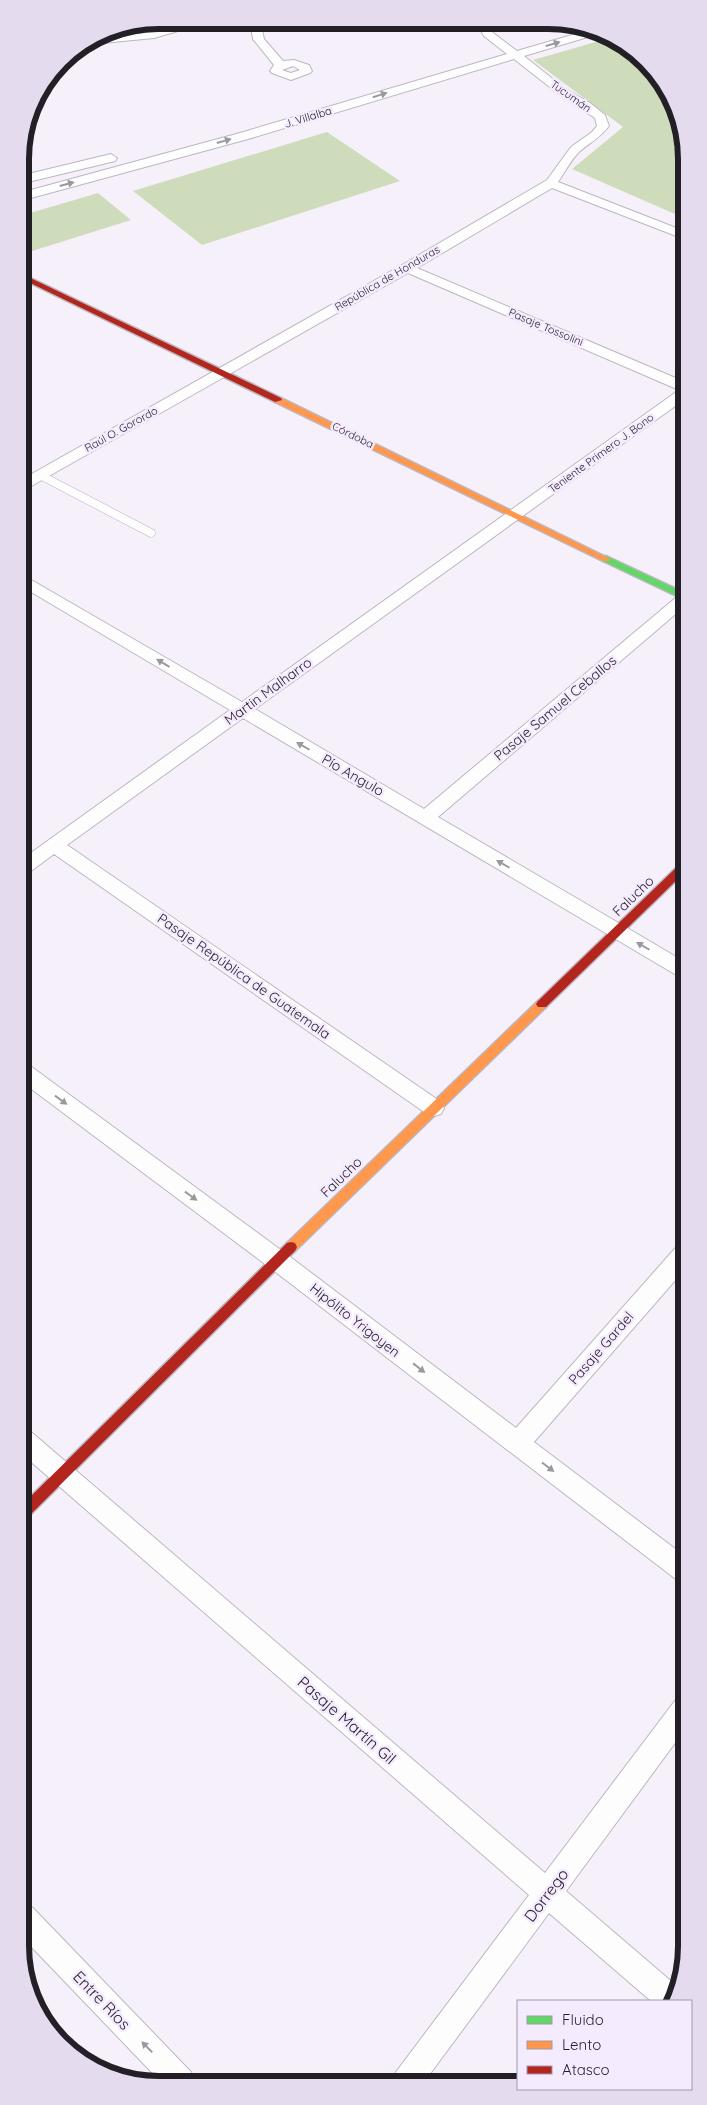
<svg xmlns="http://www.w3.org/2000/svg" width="707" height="2105" viewBox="0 0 707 2105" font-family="Quicksand,sans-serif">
<rect width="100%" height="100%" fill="#f5f0fa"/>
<path fill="#cfdcbc" d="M 606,39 L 646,60 L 684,131 L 684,218 L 572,169 L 623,127 L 533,60 Z
M 327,132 L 400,181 L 202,245 L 133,191 Z
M 98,193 L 131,220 L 29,252 L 20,245 L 20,216 Z"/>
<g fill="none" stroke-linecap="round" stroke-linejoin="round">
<g stroke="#bcb7c0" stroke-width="9">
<path id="lane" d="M 40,475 L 151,533"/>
</g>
<g stroke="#bcb7c0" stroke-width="2">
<path id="street" d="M 198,20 L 216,20 L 154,38 L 82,45 L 92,39 L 154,32 Z
M 250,21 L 260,21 L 264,39 L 283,61 L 294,60 L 309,65 L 312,71 L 310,73 L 291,80 L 272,73 L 270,71 L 274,65 L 253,39 ZM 293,66 L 300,70 L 291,73 L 282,70 Z
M 476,22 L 486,22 L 492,32 L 517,51 L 589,30 L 598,34 L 524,56 L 564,88 L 590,103 L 605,115 L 609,126 C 600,138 589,143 579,152 C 571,160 565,172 558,182 L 684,231 L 684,239 L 552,188 L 417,268 L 685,382 L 685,399 L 255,709 L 424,809 L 679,595 L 685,593 L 685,606 L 438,817 L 685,962 L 685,978 L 678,976 L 243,718 L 67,845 L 441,1102 L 444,1108 L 441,1114 L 434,1116 L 427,1114 L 54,854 L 27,874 L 21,875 L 21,860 L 230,710 L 21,586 L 21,574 L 242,702 L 679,390 L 408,273 L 26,489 L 21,490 L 21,480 L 402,265 L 547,180 L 571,147 L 592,132 L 597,126 L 595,118 L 556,92 L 514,59 L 248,139 L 20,201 L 20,193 L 240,133 L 507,54 L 484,36 Z
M 111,154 L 117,158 L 115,161 L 20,184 L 20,176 Z
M 22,1063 L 29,1065 L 285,1253 L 516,1428 L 678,1245 L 686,1243 L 686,1268 L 534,1442 L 686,1557 L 686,1584 L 677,1580 L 269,1267 L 22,1082 Z
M 22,1428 L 30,1431 L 545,1873 L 677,1698 L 686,1694 L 686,1728 L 566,1891 L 679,1988 L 675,2001 L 651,2001 L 549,1913 L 424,2082 L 392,2082 L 396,2072 L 529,1895 L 22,1454 Z
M 23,1904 L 33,1908 L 191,2072 L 195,2082 L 161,2082 L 23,1938 Z"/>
</g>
<g stroke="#bcb7c0" stroke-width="3">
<path id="fast" d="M 606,556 L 685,593 L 685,600 L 603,561 L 603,557 Z"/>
</g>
<g stroke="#bcb7c0" stroke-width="3">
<path id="slow" d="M 275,398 L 281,398 L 610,559 L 609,561 L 603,561 L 275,402 Z
M 542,1000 L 548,1004 L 546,1007 L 295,1251 L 291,1252 L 287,1251 L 285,1247 L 287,1243 L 538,1001 Z"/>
</g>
<g stroke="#bcb7c0" stroke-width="3">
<path id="jam" d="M 20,273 L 281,398 L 282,400 L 275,402 L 20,278 Z
M 685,862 L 685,872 L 546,1007 L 538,1007 L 536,1004 L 538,1001 L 681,863 Z
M 291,1242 L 295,1243 L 297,1247 L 295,1251 L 27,1518 L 22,1520 L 22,1505 L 287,1243 Z"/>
</g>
<use href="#lane" stroke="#fefdfe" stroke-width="8"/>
<use href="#street" fill="#fefdfe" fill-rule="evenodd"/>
<use href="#fast" fill="#63d668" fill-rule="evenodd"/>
<use href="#slow" fill="#ff974d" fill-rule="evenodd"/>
<use href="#jam" fill="#b3261e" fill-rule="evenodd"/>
</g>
<defs><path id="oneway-solid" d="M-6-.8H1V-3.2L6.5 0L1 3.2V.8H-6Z" transform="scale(1.25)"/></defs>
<g fill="#9b999d">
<use href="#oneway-solid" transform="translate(553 44) rotate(-16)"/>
<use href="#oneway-solid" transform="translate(380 95) rotate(-17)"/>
<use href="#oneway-solid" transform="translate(224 141) rotate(-16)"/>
<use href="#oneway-solid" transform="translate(67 184) rotate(-15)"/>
<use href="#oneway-solid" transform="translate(163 663) rotate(-149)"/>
<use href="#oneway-solid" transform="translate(303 746) rotate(-150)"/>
<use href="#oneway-solid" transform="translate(503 864) rotate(-150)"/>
<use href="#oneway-solid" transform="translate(643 946) rotate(-150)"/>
<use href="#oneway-solid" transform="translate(61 1100) rotate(36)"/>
<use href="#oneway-solid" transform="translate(191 1196) rotate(36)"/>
<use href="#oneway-solid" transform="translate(419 1368) rotate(38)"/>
<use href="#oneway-solid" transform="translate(548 1467) rotate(37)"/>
<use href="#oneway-solid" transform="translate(147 2047) rotate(-134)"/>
</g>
<g text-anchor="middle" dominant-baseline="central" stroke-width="5" stroke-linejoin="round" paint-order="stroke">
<g font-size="11" fill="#231f27" stroke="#f5ebff">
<text transform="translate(571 96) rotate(35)">Tucumán</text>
<text transform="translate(308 117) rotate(-17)">J. Villalba</text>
<text transform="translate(387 278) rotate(-30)">República de Honduras</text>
<text transform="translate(546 327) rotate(23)">Pasaje Tossolini</text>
<text transform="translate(121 429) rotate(-29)">Raúl O. Gorordo</text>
<text transform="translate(353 435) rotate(26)">Córdoba</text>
<text transform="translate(601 453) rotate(-36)">Teniente Primero J. Bono</text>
</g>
<g font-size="14" fill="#231f27" stroke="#f5ebff">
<text transform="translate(268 691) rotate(-36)">Martin Malharro</text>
<text transform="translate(555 708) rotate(-40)">Pasaje Samuel Ceballos</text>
<text transform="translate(353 775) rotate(30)">Pío Angulo</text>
<text transform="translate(633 896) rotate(-44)">Falucho</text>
<text transform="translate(244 976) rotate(35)">Pasaje República de Guatemala</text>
<text transform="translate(341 1177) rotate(-44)">Falucho</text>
<text transform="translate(355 1320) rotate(38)">Hipólito Yrigoyen</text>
<text transform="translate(601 1348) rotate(-49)">Pasaje Gardel</text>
</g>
<g font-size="16" fill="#231f27" stroke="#f5ebff">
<text transform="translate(347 1720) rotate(41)">Pasaje Martín Gil</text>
<text transform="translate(546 1895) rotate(-53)">Dorrego</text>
<text transform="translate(102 2000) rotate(46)">Entre Ríos</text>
</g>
</g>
<path d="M0 0H707V2105H0ZM159 29H548A130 130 0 0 1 678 159V1946A130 130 0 0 1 548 2076H159A130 130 0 0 1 29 1946V159A130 130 0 0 1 159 29Z" fill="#e4dbee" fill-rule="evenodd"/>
<path fill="none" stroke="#231f27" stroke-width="6" d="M159 29H548A130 130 0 0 1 678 159V1946A130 130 0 0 1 548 2076H159A130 130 0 0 1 29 1946V159A130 130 0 0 1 159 29Z"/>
<rect x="517" y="2000" width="175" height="90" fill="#f5ebff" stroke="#a199a9"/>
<rect x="527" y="2016" width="25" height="8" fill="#63d668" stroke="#a199a9"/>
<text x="562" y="2025" font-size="15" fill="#231f27">Fluido</text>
<rect x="527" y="2041" width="25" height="8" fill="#ff974d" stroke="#a199a9"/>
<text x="562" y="2050" font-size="15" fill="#231f27">Lento</text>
<rect x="527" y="2066" width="25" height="8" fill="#b3261e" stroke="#a199a9"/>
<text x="562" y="2075" font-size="15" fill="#231f27">Atasco</text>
</svg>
